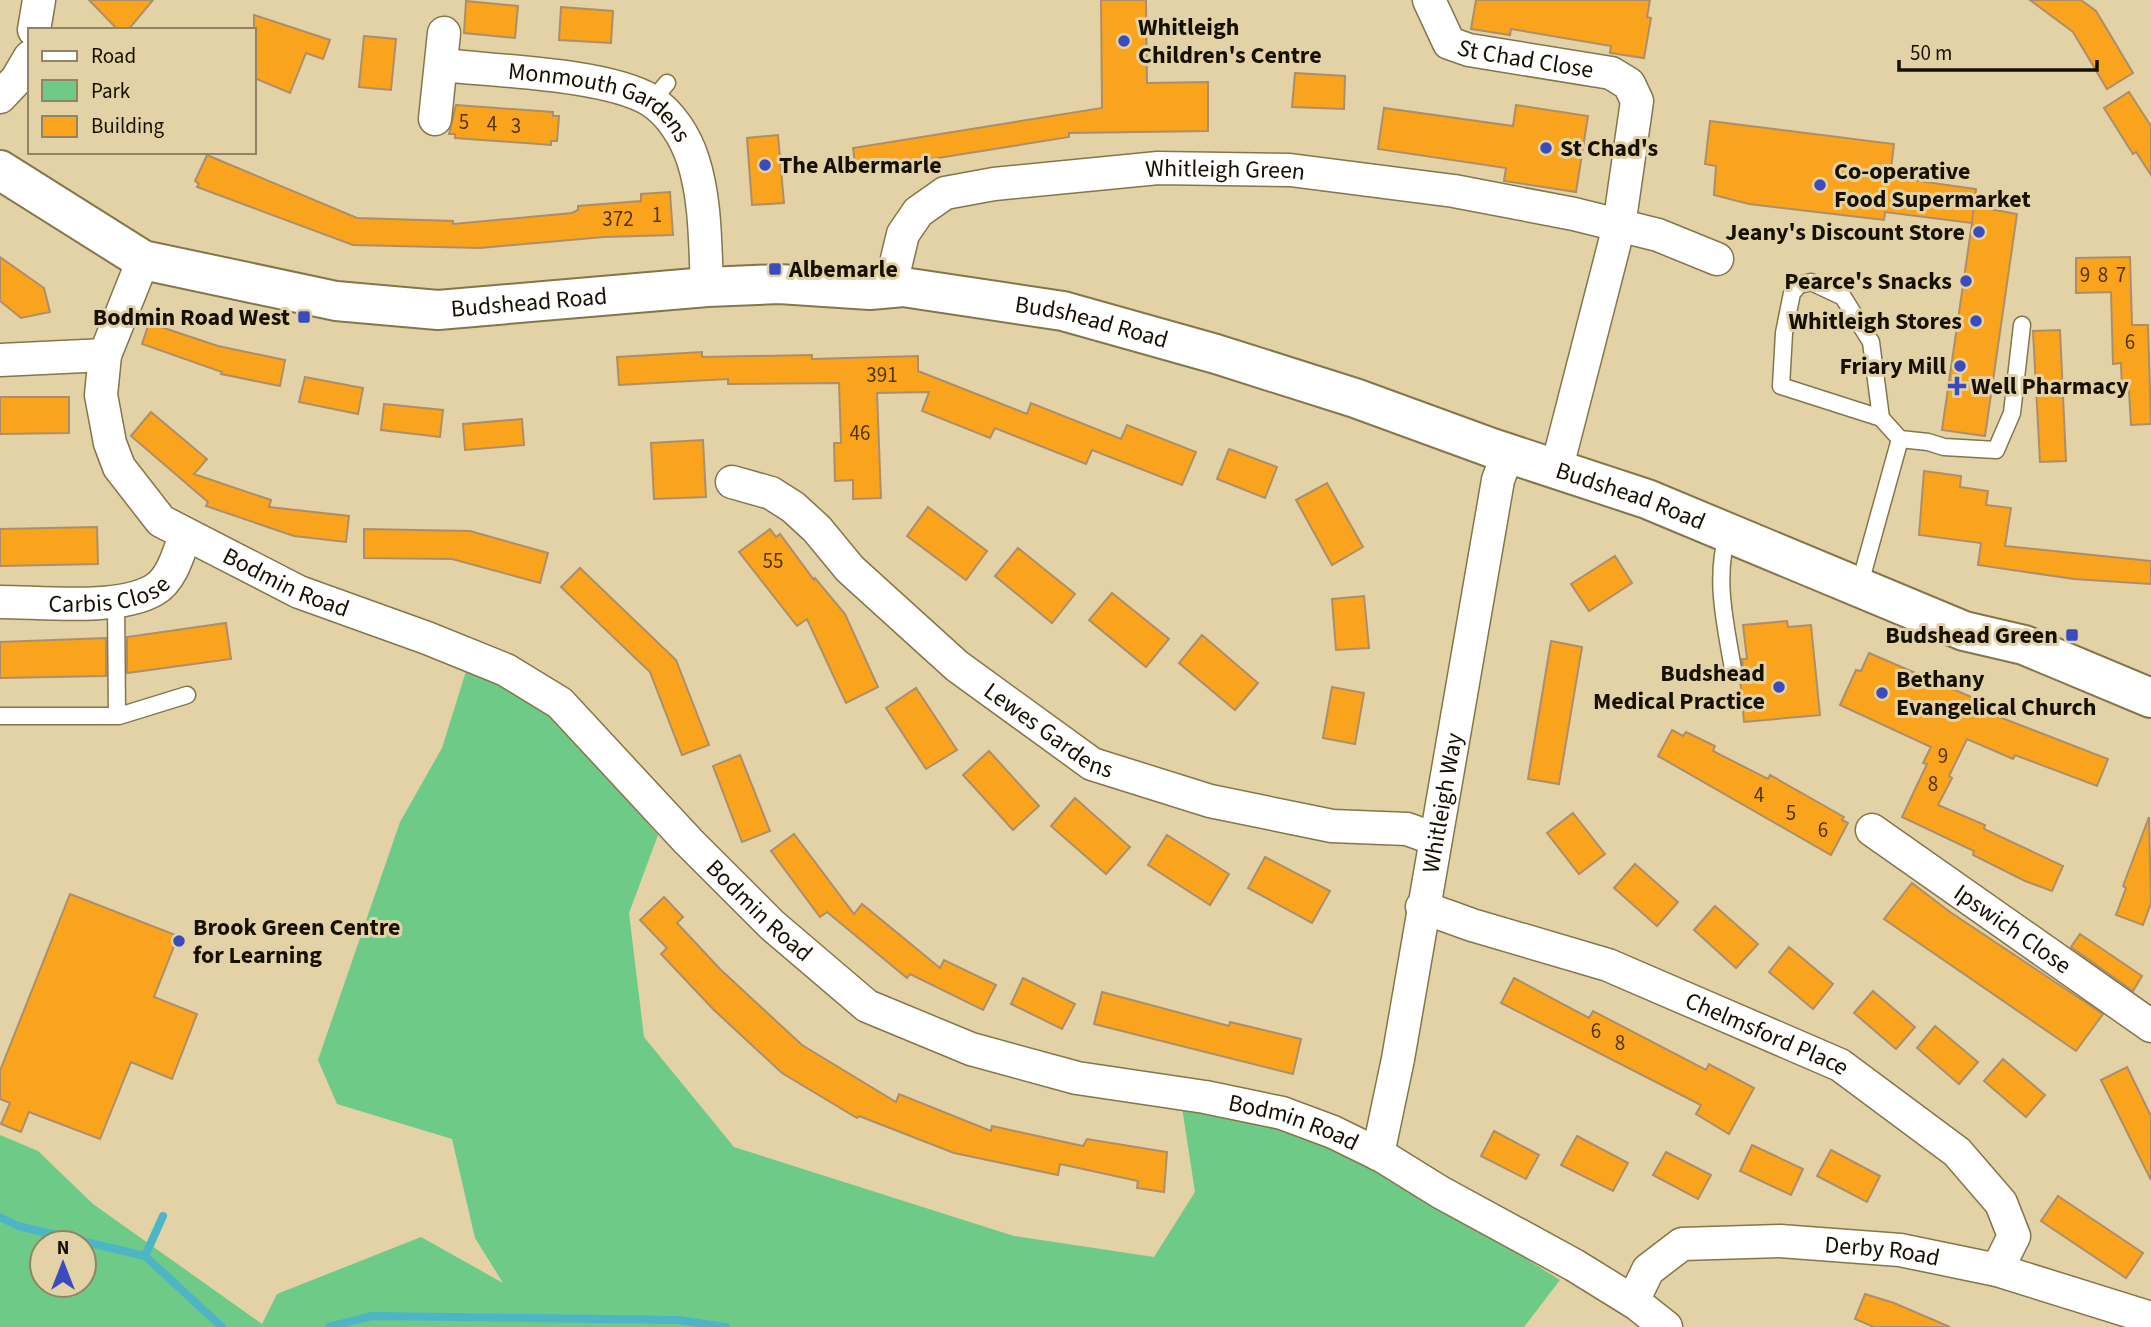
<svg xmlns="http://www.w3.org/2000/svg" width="2151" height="1327" viewBox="0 0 2151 1327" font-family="'Source Sans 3',sans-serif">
<rect width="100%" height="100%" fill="#e2d2a5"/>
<path fill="#6eca87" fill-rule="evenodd" d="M 467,668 L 549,712 L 658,835 L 629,913 L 644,1037 L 734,1147 L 1014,1236 L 1154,1257 L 1195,1192 L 1181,1101 L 1311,1124 L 1560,1280 L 1524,1327 L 0,1327 L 0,1135 L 38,1151 L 93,1204 L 262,1324 L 277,1294 L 421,1237 L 503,1283 L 475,1238 L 452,1139 L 337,1104 L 318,1060 L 400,822 L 442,748 ZM 42,1243 L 84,1243 L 84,1285 L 42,1285 Z"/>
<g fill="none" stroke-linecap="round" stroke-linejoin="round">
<path stroke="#4eb5c7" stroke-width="8" d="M 0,1217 L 18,1226 L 145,1256 L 222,1327
M 145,1256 L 163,1216
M 329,1327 L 372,1316 L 678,1320 L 726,1327"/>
</g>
<path fill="#f9a41c" stroke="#ad8e6a" stroke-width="2" d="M 89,0 L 153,0 L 128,30 L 118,30 Z
M 1101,0 L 1146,0 L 1147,83 L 1208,82 L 1208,131 L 1069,133 L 1069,137 L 856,171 L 853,148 L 1102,108 Z
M 1476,0 L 1650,0 L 1647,17 L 1651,18 L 1644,58 L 1610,53 L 1611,46 L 1511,29 L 1510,35 L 1471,29 Z
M 2030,0 L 2081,0 L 2096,11 L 2133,73 L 2107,89 L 2073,32 Z
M 466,1 L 518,6 L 515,38 L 464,33 Z
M 561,7 L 613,11 L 611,43 L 559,40 Z
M 254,15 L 330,40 L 323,59 L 306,53 L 290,93 L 254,78 Z
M 364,36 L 396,39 L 391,90 L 359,87 Z
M 1295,73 L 1345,76 L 1344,109 L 1292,107 Z
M 2129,92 L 2151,126 L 2151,175 L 2136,152 L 2133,154 L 2104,108 Z
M 456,105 L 553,112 L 553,116 L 559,116 L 557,141 L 551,141 L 551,145 L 455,138 L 455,134 L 449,134 Z
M 1516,105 L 1588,116 L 1576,192 L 1504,181 L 1506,168 L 1378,149 L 1384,108 L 1513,126 Z
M 1710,121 L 1894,144 L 1890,177 L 1976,189 L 1972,223 L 1974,206 L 2017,214 L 1985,436 L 1942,430 L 1972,223 L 1885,212 L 1884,220 L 1749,204 L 1714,195 L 1716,166 L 1705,164 Z
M 778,135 L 784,203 L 752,205 L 747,138 Z
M 207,155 L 357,218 L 453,221 L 453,224 L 572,213 L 578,210 L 578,206 L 641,201 L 641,194 L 670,192 L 673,235 L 604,237 L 480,248 L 353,245 L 197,187 L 199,184 L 195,181 Z
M 0,257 L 44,288 L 50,312 L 21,318 L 0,301 Z
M 2130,257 L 2132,325 L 2148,325 L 2151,424 L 2131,425 L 2129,391 L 2122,392 L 2121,363 L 2113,364 L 2111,292 L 2076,293 L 2076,258 Z
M 149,323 L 218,346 L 285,360 L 280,386 L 221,374 L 222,372 L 142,344 Z
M 2060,330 L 2066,461 L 2040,462 L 2033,331 Z
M 702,352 L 702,357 L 812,355 L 812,359 L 918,356 L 918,371 L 1027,414 L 1031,403 L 1121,439 L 1127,425 L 1196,452 L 1182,485 L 1092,450 L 1086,464 L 995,428 L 990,438 L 922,411 L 929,392 L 877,393 L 881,498 L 853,499 L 853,480 L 835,481 L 834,443 L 841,443 L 839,383 L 728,384 L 728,379 L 619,385 L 617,357 Z
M 305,377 L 363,388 L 358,414 L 299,402 Z
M 0,397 L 69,397 L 69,433 L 0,434 Z
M 384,404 L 443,410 L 440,437 L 381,430 Z
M 151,412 L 207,459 L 194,474 L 271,500 L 269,507 L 349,516 L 346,542 L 294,536 L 206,506 L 208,502 L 131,436 Z
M 522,419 L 524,445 L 465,450 L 463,424 Z
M 703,440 L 706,497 L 654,499 L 651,443 Z
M 1229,449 L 1277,467 L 1265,498 L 1217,479 Z
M 1924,471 L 1961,476 L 1960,487 L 1988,491 L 1986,505 L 2011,508 L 2005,546 L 2151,561 L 2151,584 L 2074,579 L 1978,565 L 1981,543 L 1919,535 Z
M 1327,483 L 1363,547 L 1332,565 L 1296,500 Z
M 928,507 L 987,551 L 966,580 L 907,536 Z
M 97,527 L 98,564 L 0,566 L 0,529 Z
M 364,529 L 470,531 L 548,553 L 540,583 L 452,559 L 364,558 Z
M 770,529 L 776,537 L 780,534 L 814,580 L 815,578 L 845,614 L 878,687 L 846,703 L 807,619 L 797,626 L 739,552 Z
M 1018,548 L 1075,594 L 1052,623 L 995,576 Z
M 1615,556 L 1632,583 L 1589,611 L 1571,584 Z
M 580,568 L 676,660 L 709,745 L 682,755 L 650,672 L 561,587 Z
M 1112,593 L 1169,639 L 1146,667 L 1089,620 Z
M 1364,596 L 1369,648 L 1336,650 L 1332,599 Z
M 1787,621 L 1788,627 L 1811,625 L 1820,715 L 1744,722 L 1740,677 L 1743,672 L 1742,659 L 1747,659 L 1743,625 Z
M 226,623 L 231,659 L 127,673 L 127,637 Z
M 1202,635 L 1258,683 L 1235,710 L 1179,663 Z
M 106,638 L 106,676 L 0,678 L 0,642 Z
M 1551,641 L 1582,647 L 1559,784 L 1528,779 Z
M 1869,653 L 1997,708 L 1994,715 L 2108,759 L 2097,786 L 2015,755 L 2013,759 L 1967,739 L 1949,776 L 1952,778 L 1938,805 L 1985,825 L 1984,829 L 2063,866 L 2052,891 L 2025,881 L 1973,855 L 1974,851 L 1902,817 L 1927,764 L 1923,763 L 1931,747 L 1840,705 L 1856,670 L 1861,671 Z
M 1332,687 L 1364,693 L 1355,744 L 1323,738 Z
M 916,688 L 957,750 L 926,769 L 886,708 Z
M 1672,730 L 1683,736 L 1686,732 L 1715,746 L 1713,751 L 1768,779 L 1770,775 L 1844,817 L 1842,820 L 1848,823 L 1831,855 L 1658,756 Z
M 989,751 L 1039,806 L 1013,830 L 963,775 Z
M 740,755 L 770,831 L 742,842 L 713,766 Z
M 1075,798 L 1130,847 L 1106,874 L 1051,826 Z
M 1573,813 L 1605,854 L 1579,874 L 1547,833 Z
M 2149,817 L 2151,903 L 2143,925 L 2116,915 L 2126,888 L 2123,886 Z
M 794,834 L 854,914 L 862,904 L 940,968 L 944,960 L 996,985 L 983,1010 L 910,974 L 907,978 L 827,912 L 820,917 L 771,851 Z
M 1167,835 L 1229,874 L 1210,905 L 1148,865 Z
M 1265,857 L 1330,891 L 1312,923 L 1248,888 Z
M 1635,864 L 1678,902 L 1657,926 L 1614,888 Z
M 1912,883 L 1950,912 L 2103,1014 L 2076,1051 L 1884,919 Z
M 70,894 L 178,936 L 154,997 L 197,1014 L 172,1079 L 131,1062 L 100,1139 L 29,1112 L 21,1132 L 1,1124 L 10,1103 L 0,1099 L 0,1071 Z
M 664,897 L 683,917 L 677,923 L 720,969 L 802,1045 L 896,1102 L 899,1094 L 991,1131 L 992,1126 L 1083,1146 L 1087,1139 L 1167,1152 L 1164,1192 L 1137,1188 L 1138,1181 L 1060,1164 L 1058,1175 L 954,1153 L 859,1116 L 857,1118 L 782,1073 L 714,1010 L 661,954 L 667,948 L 640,920 Z
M 1715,906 L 1758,944 L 1736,968 L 1694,930 Z
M 2080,934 L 2142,976 L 2133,991 L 2071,947 Z
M 1789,947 L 1833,984 L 1813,1009 L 1769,972 Z
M 1023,978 L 1075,1004 L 1062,1029 L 1011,1004 Z
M 1514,978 L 1589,1018 L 1593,1011 L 1706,1070 L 1709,1064 L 1754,1088 L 1729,1134 L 1696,1114 L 1701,1105 L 1501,1003 Z
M 1873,991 L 1915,1027 L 1896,1049 L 1854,1013 Z
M 1102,992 L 1229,1026 L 1230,1022 L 1301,1039 L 1293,1074 L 1094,1024 Z
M 1935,1026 L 1978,1062 L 1959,1084 L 1917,1048 Z
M 2003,1059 L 2045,1095 L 2026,1117 L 1984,1081 Z
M 2127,1067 L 2151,1116 L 2151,1180 L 2101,1080 Z
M 1494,1131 L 1539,1155 L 1526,1179 L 1481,1156 Z
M 1577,1136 L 1628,1163 L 1613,1191 L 1561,1165 Z
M 1752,1145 L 1803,1169 L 1791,1195 L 1740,1171 Z
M 1831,1150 L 1880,1176 L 1867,1202 L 1817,1176 Z
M 1666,1152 L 1711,1175 L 1698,1199 L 1653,1175 Z
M 2058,1196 L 2143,1253 L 2126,1278 L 2041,1221 Z
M 1865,1294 L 1894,1303 L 1950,1327 L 1874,1327 L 1855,1319 Z"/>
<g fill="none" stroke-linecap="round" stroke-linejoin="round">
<g stroke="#84754b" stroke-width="19">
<path id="lane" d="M 652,101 L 667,83
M 1881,418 L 1871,342 L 1843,297 L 1811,282 L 1799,285 L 1792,293 L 1784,333 L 1781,386 L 1881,418 L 1900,439
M 1900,439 L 1928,442 L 1944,447 L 1996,450 L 2012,413 L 2022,325
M 1728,532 C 1714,578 1725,622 1733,669
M 1859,587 L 1900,439
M 116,601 L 117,716
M 0,716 L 119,716 L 187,695"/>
</g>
<g stroke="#84754b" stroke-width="35">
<g id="street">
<path id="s1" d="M 1429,0 L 1449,43 L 1469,50 L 1611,73 L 1629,84 L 1637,101 L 1619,226 L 1557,467"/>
<path d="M 34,30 L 39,0"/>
<path id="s2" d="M 442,65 C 497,71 606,74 650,100 C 671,113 686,138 693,160 C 706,200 705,246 707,287"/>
<path d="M 0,97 L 17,79 L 30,57"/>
<path d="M 435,119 L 444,33"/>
<path id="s3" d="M 143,260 L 105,355 L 101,395 L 110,443 L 119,467 L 161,521 L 299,592 L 427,638 L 506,670 L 560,703 L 688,841 L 772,925 L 867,1006 L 971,1049 L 1077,1078 L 1205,1097 L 1282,1113 L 1333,1132 L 1382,1156 L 1440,1192 L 1574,1265 L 1637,1304 L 1666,1327"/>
<path id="s4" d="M 890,288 L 903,234 L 918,212 L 945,193 L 994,184 L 1158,168 L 1290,170 L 1454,191 L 1574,214 L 1658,235 L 1717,259"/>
<path d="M 0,360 L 105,355"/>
<path id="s5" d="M 732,482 L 771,493 L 793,507 L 817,529 L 850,569 L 957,666 L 1092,764 L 1210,801 L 1332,826 L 1407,829 L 1435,839"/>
<path id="s6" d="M 0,602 C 42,602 118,611 154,590 C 172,580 179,552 185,535"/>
<path id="s7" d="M 1872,830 L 2151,1026"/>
<path id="s8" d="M 1422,907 L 1472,925 L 1608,965 L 1840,1065 L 1957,1152 L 2001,1203 L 2014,1236 L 1997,1270"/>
<path id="s9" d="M 1378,1154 L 1398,1059 L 1498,480 L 1508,453"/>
<path id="s10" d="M 1633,1301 L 1648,1270 L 1682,1244 L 1780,1241 L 1900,1250 L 1997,1270 L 2151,1318"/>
</g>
</g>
<g stroke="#84754b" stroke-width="42">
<g id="secondary">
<path id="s11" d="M 0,170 L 143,260 L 336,301 L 438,310 L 707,287 L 779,284 L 870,290 L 903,287 L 1063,311 L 1216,354 L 1355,398 L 1492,448 L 1647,499 L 1964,631 L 2024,645 L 2151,698"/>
</g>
</g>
<use href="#lane" stroke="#fff" stroke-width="16"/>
<use href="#street" stroke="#fff" stroke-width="32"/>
<use href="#secondary" stroke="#fff" stroke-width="38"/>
</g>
<g fill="#394bbd" stroke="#e2d2a5" stroke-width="2.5">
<circle cx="1124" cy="41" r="7"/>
<circle cx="1546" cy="148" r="7"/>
<circle cx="765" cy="165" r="7"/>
<circle cx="1820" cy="185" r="7"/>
<circle cx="1979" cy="232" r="7"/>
<rect x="768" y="262" width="14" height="14" rx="3.5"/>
<circle cx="1966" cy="281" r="7"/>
<rect x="297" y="310" width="14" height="14" rx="3.5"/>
<circle cx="1976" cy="321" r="7"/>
<circle cx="1960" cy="366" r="7"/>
<path d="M1953.5 375.5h7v7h7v7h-7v7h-7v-7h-7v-7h7z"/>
<rect x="2065" y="628" width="14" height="14" rx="3.5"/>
<circle cx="1779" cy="687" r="7"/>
<circle cx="1882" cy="693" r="7"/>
<circle cx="179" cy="941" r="7"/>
</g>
<g text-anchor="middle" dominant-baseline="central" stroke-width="6" stroke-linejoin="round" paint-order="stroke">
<g font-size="21" fill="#4f3508">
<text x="464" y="122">5</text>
<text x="492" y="124">4</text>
<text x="516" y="126">3</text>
<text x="657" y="215">1</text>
<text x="618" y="219">372</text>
<text x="2085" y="275">9</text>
<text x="2103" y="275">8</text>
<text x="2121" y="275">7</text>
<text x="2130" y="342">6</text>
<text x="882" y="375">391</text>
<text x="860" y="433">46</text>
<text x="773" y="561">55</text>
<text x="1943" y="756">9</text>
<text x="1933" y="784">8</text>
<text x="1759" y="795">4</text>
<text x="1791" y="813">5</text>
<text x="1823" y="830">6</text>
<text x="1596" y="1031">6</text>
<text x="1620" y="1043">8</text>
</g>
<g font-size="24" font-weight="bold" fill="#161002" stroke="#e2d2a5" text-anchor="start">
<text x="1138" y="27">Whitleigh<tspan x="1138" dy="28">Children's Centre</tspan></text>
<text x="1560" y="148">St Chad's</text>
<text x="779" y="165">The Albermarle</text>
<text x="1834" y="171">Co-operative<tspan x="1834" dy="28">Food Supermarket</tspan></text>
<text x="1965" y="232" text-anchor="end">Jeany's Discount Store</text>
<text x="789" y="269">Albemarle</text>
<text x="1952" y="281" text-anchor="end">Pearce's Snacks</text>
<text x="290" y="317" text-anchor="end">Bodmin Road West</text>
<text x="1962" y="321" text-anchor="end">Whitleigh Stores</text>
<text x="1946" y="366" text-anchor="end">Friary Mill</text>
<text x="1971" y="386">Well Pharmacy</text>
<text x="2058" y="635" text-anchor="end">Budshead Green</text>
<text x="1765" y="673" text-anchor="end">Budshead<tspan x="1765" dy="28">Medical Practice</tspan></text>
<text x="1896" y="679">Bethany<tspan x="1896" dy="28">Evangelical Church</tspan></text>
<text x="193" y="927">Brook Green Centre<tspan x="193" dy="28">for Learning</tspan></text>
</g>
<g font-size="24" fill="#161002" stroke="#e2d2a5">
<text stroke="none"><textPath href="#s1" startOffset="126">St Chad Close</textPath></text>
<text stroke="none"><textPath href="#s2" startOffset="166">Monmouth Gardens</textPath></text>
<text stroke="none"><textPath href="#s4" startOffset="397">Whitleigh Green</textPath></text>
<text stroke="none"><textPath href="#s11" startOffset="560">Budshead Road</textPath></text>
<text stroke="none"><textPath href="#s11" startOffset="1127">Budshead Road</textPath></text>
<text stroke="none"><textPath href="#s11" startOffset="1694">Budshead Road</textPath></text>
<text stroke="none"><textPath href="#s3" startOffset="425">Bodmin Road</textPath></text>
<text stroke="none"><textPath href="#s6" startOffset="110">Carbis Close</textPath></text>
<text stroke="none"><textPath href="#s5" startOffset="408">Lewes Gardens</textPath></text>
<text stroke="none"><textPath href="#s9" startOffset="357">Whitleigh Way</textPath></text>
<text stroke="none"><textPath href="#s3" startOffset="1013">Bodmin Road</textPath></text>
<text stroke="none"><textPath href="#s7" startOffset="172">Ipswich Close</textPath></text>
<text stroke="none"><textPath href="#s8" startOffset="368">Chelmsford Place</textPath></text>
<text stroke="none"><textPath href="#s3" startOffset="1601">Bodmin Road</textPath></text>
<text stroke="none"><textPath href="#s10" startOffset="278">Derby Road</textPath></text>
</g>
</g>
<rect x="28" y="28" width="228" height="126" fill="#e2d2a5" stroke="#908464" stroke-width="2"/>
<rect x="42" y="51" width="35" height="10" fill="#ffffff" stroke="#908464" stroke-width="2"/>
<text x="91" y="63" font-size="21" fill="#161002">Road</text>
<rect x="42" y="80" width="35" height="21" fill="#6eca87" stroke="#908464" stroke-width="2"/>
<text x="91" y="98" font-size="21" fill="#161002">Park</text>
<rect x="42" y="116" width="35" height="21" fill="#f9a41c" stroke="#908464" stroke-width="2"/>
<text x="91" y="133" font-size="21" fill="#161002">Building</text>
<g transform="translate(63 1264)"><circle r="33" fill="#e2d2a5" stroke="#908464" stroke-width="2"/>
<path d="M0-5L12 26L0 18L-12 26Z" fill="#394bbd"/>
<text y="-10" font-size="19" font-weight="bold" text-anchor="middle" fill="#161002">N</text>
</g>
<path d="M1899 60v10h198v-10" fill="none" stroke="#161002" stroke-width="3.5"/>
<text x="1910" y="60" font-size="21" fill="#161002" stroke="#e2d2a5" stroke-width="5" paint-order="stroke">50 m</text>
</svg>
